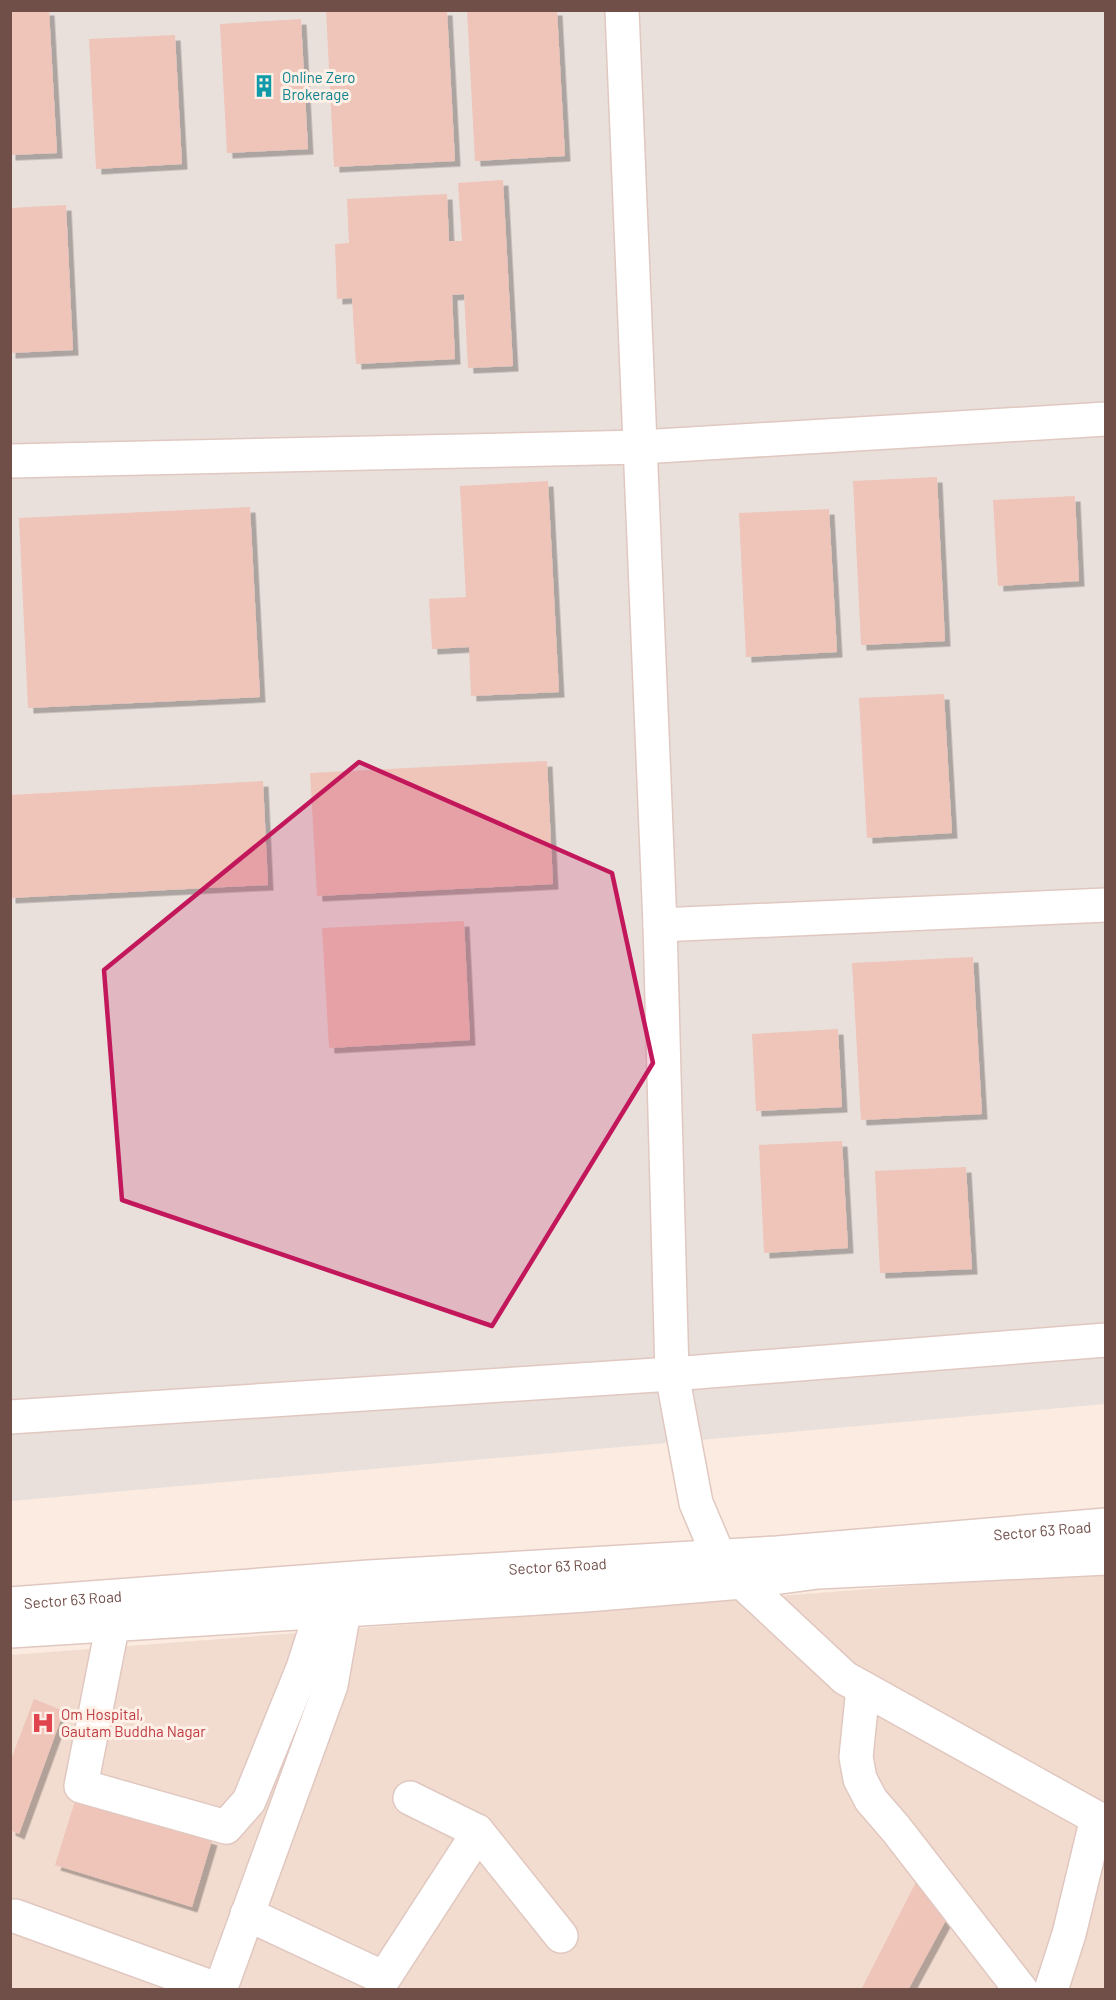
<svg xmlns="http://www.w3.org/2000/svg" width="1116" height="2000" viewBox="0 0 1116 2000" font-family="Barlow,sans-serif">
<defs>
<filter id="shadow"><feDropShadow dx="5.5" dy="5.5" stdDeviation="0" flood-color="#0004"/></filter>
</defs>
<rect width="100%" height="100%" fill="#fbebe0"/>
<path fill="#f2dbcf" d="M 1105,1571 L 1105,1989 L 11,1990 L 11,1655 Z"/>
<path fill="#e9e0dc" d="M 11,11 L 1105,11 L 1105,1404 L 11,1501 Z"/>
<path fill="#efc4b9" filter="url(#shadow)" d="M 10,10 L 49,10 L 57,153 L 10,155 Z
M 326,10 L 447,10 L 455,161 L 334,167 Z
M 467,10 L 557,10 L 565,156 L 475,161 Z
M 301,19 L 308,149 L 227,153 L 220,24 Z
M 175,35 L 182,164 L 96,169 L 89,39 Z
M 503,180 L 513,366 L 468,368 L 464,294 L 452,295 L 455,359 L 356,364 L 352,298 L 337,299 L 335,244 L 349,243 L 347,199 L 447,194 L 449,241 L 462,241 L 458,183 Z
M 66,205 L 73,350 L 10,353 L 10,208 Z
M 937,477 L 945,641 L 861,645 L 853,481 Z
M 548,481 L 559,692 L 471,696 L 469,647 L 432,649 L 429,599 L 466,597 L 460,486 Z
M 1075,496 L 1079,581 L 998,586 L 993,500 Z
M 250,507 L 260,697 L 28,708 L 19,518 Z
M 829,509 L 837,652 L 746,657 L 739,513 Z
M 944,694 L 952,833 L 867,838 L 859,698 Z
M 547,761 L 553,884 L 317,896 L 310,773 Z
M 263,781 L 268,885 L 10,898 L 10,795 Z
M 464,921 L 470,1040 L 329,1048 L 322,928 Z
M 973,957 L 982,1114 L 861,1120 L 852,963 Z
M 838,1029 L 842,1107 L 756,1111 L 752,1034 Z
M 842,1141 L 848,1248 L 764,1253 L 759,1145 Z
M 966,1167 L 972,1269 L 880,1273 L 875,1171 Z
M 34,1699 L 64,1711 L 19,1834 L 10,1830 L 10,1762 Z
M 76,1798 L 212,1840 L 192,1907 L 55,1865 Z
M 918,1878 L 946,1920 L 908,1990 L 861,1990 Z"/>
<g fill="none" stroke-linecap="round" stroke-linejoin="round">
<g stroke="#e0c8c0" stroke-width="36">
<g id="minor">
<path d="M 622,10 L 660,925 L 672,1374 L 696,1503 L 719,1557"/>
<path d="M 10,461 L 641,447 L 1106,419"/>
<path d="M 660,925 L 1106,905"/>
<path d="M 10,1417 L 672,1374 L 1106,1340"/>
<path d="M 742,1582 L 845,1678 L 1106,1823"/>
<path id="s1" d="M 10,1604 L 369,1577 L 777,1553 L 1106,1525"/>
<path d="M 113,1623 L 81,1786 L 226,1827 L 249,1801 L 303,1668 L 321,1612 L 323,1592"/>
<path d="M 10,1631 L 586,1595 L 742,1582 L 818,1572 L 1106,1558"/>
<path d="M 863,1688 L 856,1757 L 860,1779 L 871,1800 L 896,1829 L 1021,1990"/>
<path d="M 477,1831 L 561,1936"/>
<path d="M 247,1914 L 384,1978 L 469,1847 L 477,1831 L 410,1798"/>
<path d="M 15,1916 L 219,1990"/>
<path d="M 220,1990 L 331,1685 L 344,1611"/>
<path d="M 1051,1990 L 1069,1934 L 1097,1818"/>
</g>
</g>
<use href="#minor" stroke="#fff" stroke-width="33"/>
</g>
<path fill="#c2185b" fill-opacity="0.2" stroke="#c2185b" stroke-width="4.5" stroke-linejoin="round" d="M 359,762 L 612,873 L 653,1063 L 492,1326 L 122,1200 L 104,970 Z"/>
<defs>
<g id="building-bare" transform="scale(1.8)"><path d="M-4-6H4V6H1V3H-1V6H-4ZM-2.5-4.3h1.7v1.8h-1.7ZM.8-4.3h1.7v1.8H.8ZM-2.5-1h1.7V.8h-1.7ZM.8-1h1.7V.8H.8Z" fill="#0f9aa8" stroke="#fef0e6" stroke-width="2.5" paint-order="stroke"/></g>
<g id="hospital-bare" transform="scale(1.8)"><path d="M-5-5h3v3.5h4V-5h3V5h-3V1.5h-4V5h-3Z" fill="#e0444e" stroke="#fef0e6" stroke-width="2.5" paint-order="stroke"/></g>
</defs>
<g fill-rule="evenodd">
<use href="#building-bare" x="264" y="86"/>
<use href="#hospital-bare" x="43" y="1723"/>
</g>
<g text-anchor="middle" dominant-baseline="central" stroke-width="6" stroke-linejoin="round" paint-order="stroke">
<g font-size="15" fill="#0d838f" stroke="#fef0e6" text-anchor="start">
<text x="282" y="77">Online Zero<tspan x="282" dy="17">Brokerage</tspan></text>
</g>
<g font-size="15" fill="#704f49" stroke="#fef0e6">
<text stroke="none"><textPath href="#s1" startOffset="1035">Sector 63 Road</textPath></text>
<text stroke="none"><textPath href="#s1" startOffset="549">Sector 63 Road</textPath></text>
<text stroke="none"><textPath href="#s1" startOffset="63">Sector 63 Road</textPath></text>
</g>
<g font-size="15" fill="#be3a42" stroke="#fef0e6" text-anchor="start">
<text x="61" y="1714">Om Hospital,<tspan x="61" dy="17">Gautam Buddha Nagar</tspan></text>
</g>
</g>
<rect width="1116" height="2000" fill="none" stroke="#704f49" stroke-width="24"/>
</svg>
